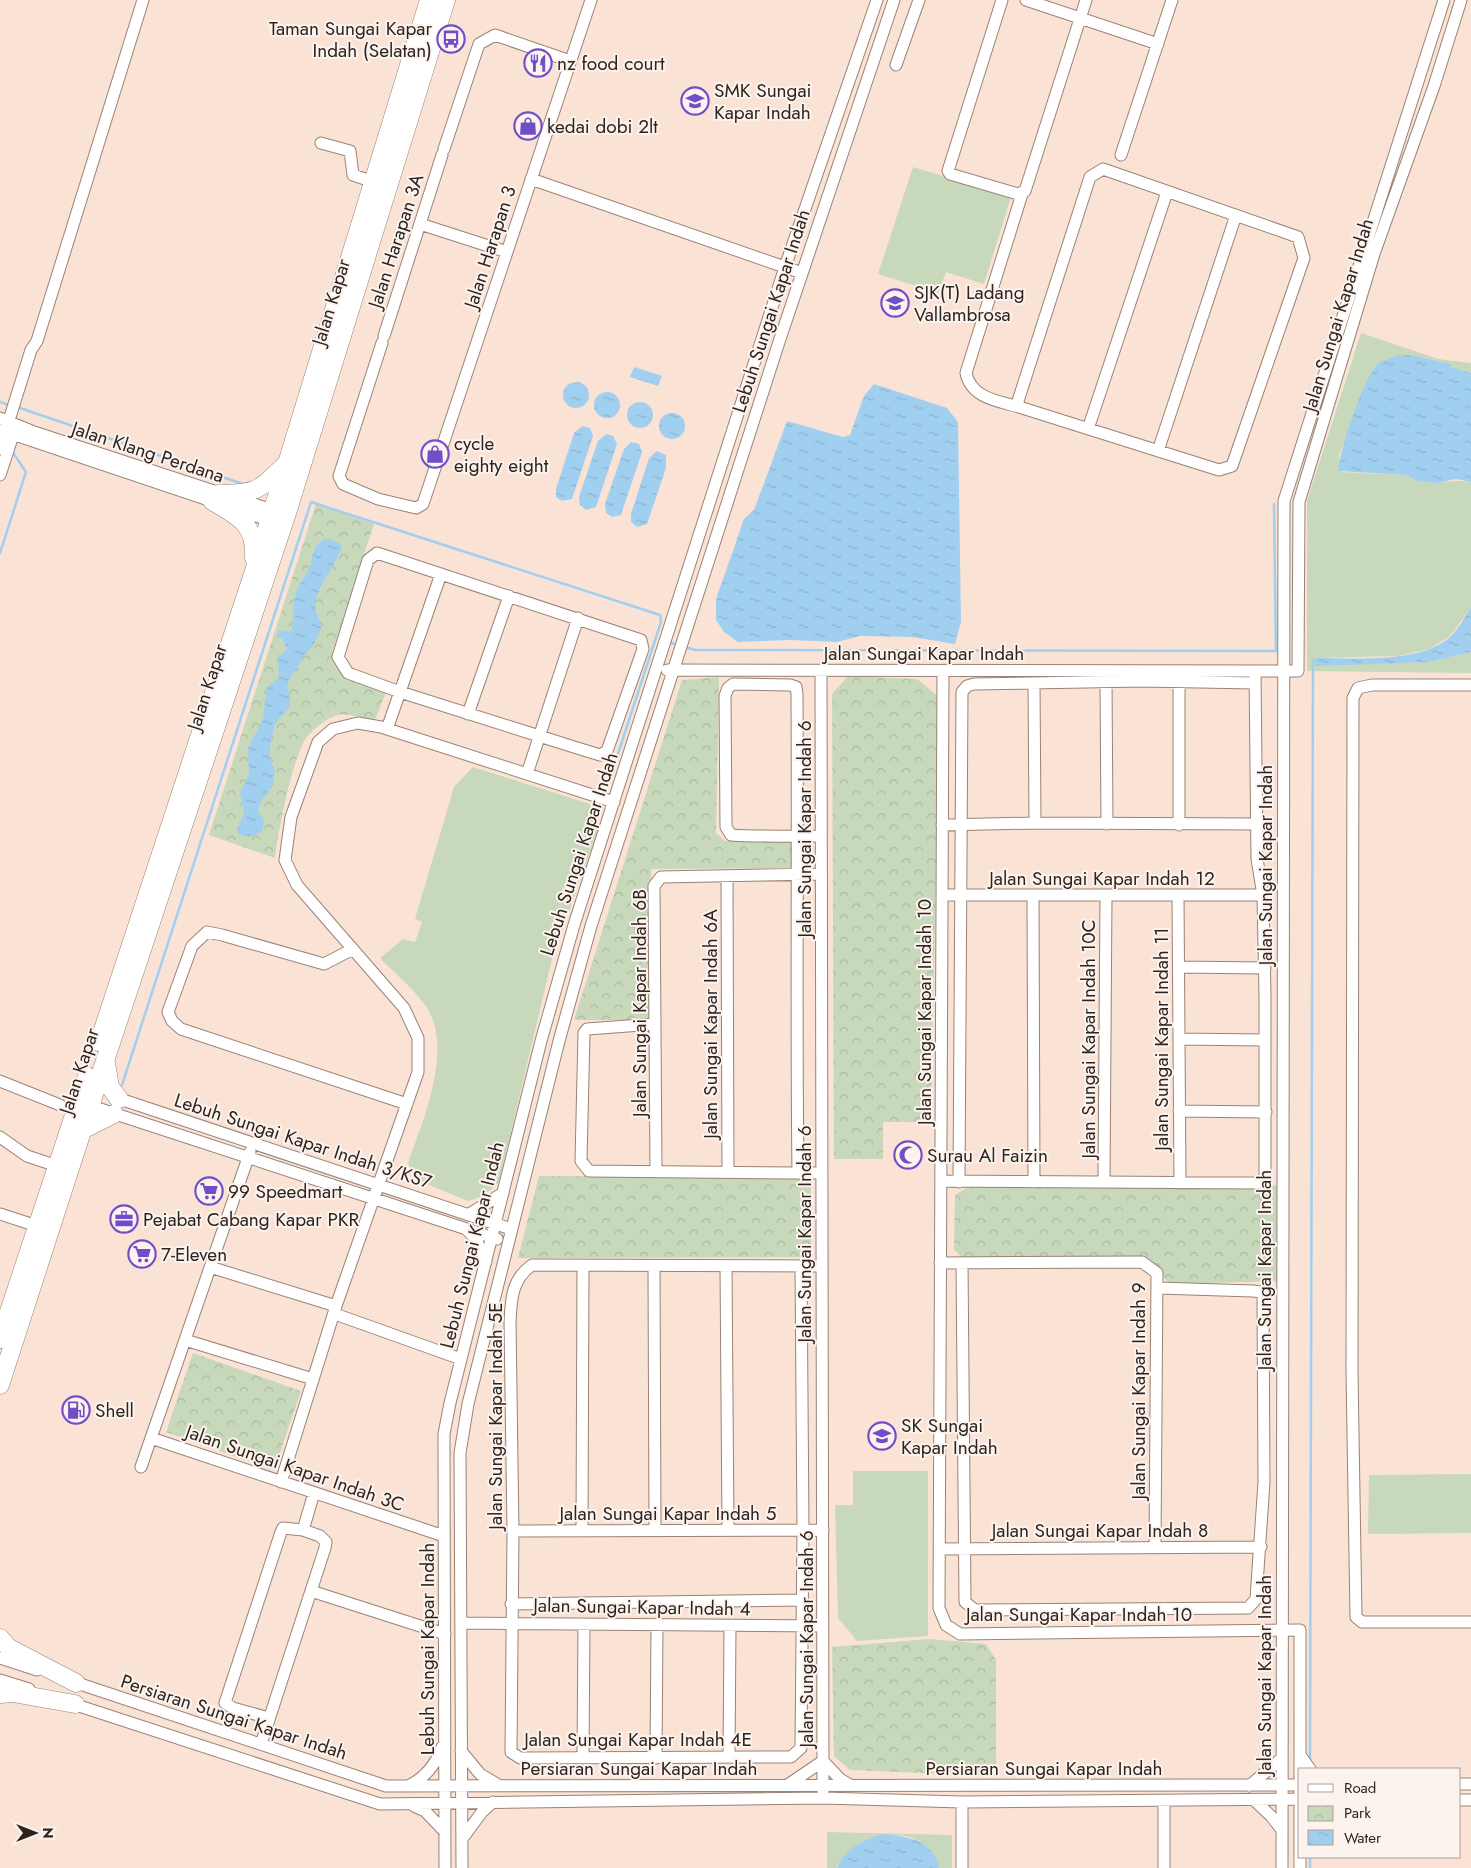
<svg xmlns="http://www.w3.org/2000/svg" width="1471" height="1868" viewBox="0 0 1471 1868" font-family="Jost,sans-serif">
<defs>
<pattern id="park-crowns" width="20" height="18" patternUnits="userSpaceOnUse" patternTransform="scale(1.25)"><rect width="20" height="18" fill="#c8d8ba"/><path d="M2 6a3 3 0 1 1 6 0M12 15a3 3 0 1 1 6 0" fill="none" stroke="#acb99f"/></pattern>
<pattern id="water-ripples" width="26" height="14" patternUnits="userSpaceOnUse" patternTransform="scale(1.25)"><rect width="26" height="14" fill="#a1cff0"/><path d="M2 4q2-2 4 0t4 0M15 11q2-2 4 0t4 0" fill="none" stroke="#8bb2cd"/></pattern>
</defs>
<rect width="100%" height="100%" fill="#fae3d5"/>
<path fill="#c8d8ba" d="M 913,167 L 1011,197 L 984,284 L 946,272 L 938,293 L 878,274 Z
M 1361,333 L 1438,359 L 1471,363 L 1471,373 L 1451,367 L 1451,364 L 1411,355 L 1377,365 L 1366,384 L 1339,456 L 1341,472 L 1406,475 C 1424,488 1450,478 1471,482 L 1471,607 L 1450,636 L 1429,649 L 1398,656 L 1315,658 L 1315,665 L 1430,662 L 1471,652 L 1471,673 L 1307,671 L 1307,501 Z
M 473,767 L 590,804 L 598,830 L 553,955 L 499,1182 L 483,1196 L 468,1201 L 415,1179 L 408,1163 C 423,1120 455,1047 425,1005 C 413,988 394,973 380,958 L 403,939 L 415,942 L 422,922 L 415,919 L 454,787 Z
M 853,1471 L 928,1471 L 928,1636 L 857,1641 L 838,1618 L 835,1505 L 853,1505 Z
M 1471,1474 L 1471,1533 L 1368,1534 L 1369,1475 Z
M 827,1832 L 952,1835 L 952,1868 L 939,1868 C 936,1847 913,1834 893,1835 C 885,1836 847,1860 837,1865 L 837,1868 L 827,1868 Z"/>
<path fill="url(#park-crowns)" d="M 316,504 L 374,524 L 332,653 L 348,678 L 386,692 L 375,720 C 365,719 347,713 337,715 C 326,719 313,729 306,738 C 292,759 278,832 275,858 L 209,835 Z
M 848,676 L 917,679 L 939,697 L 931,1122 L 883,1122 L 883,1159 L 834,1159 L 832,694 Z
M 719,677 L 716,833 L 725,841 L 791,840 L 791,868 L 651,869 L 652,1020 L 574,1020 L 682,680 Z
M 539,1176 L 811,1176 L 811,1257 L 518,1258 Z
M 1277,1185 L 1277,1281 L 1169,1284 L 1156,1266 L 1141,1257 L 962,1257 L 954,1250 L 955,1195 L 968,1187 Z
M 193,1353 L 301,1391 L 274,1470 L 166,1432 Z
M 930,1639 L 986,1644 L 996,1660 L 996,1776 L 850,1770 L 834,1756 L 832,1647 Z"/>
<path fill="url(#water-ripples)" d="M 1398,355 L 1411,355 L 1451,364 L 1451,367 L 1471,373 L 1471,482 L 1456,479 L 1437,483 L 1417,481 L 1406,475 L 1338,471 C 1340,450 1363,379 1377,365 C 1383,360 1391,358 1398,355 Z
M 634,367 L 662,376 L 658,386 L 630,377 Z
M563 395a13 13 0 1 1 26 0a13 13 0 1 1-26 0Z
M 874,384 L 947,408 L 958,422 L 961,622 L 955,644 L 912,637 L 860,636 L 837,642 L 791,640 L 738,642 L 724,632 L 716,620 L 716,599 L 744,519 L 754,510 L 787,421 L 843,437 L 850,435 L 864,396 Z
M594 405a13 13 0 1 1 26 0a13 13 0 1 1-26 0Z
M627 415a13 13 0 1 1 26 0a13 13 0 1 1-26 0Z
M659 426a13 13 0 1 1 26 0a13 13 0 1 1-26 0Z
M 582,426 L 590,428 L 593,436 L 572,499 L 562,501 L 556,497 L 556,489 L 574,433 Z
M 606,434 L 613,436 L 617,444 L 596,507 L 586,510 L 580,505 L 579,497 L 598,441 Z
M 631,442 L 639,444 L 642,452 L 621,515 L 612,517 L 606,513 L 605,504 L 624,449 Z
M 657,451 L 666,455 L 666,468 L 647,524 L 637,527 L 631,522 L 631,514 L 649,458 Z
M 323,539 L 331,539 L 342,545 C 338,564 314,590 315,606 C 316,614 321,621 321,629 L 313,646 L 303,656 L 297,669 L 290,677 L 287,687 L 290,694 L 290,706 L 275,724 L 270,745 L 270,759 L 275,770 L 274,779 L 272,787 L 260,803 L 258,812 L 264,820 L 262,831 C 254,837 248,838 239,834 L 237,829 L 244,814 L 240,793 L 249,774 L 248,748 L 263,719 L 267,687 L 279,678 L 278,658 L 287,649 L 283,639 L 277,636 L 279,630 L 289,632 L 292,630 L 294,599 L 298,587 L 310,567 L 314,549 Z
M 1471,607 L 1471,652 L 1430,662 L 1315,666 L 1315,658 C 1353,658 1422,664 1451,636 C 1459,628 1465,616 1471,607 Z
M 886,1834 C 909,1837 935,1841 939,1868 L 837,1868 C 843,1849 868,1837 886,1834 Z"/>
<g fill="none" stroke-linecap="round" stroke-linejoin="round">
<path stroke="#a1cff0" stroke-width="2.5" d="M 0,402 L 11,406
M 17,407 L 243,484
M 0,553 L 26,472 L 12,451
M 668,642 L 679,645
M 684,647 L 696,650 L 1276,651 L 1274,504
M 122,1085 L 311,502 L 660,615 L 661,622 L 615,763
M 1310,1761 L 1313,660
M 1310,1868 L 1310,1857"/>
<g stroke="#988376" stroke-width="13">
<path id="minor" d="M 1002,0 L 948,171 L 950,174 L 1018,194 L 1025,191 L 1086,0
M 1026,0 L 1158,44
M 896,65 L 919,0
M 321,143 L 350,151 L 353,175 L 374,182
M 444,149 L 479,44 L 495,35 L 570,61
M 1121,155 L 1172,0
M 1103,169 L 1298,237 L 1304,258 L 1232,466 L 1219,470 L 1019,407 L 1018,401 L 1090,177 Z
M 531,179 L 802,273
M 420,224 L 507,252
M 384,336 L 442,155
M 382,343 L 339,476 L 343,484 L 378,499 L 416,508 L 423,504 L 591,0
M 1019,407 C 998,401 971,398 966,373 L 1022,194
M 0,418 L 34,432 L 278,512
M 1088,429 L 1167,192
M 0,430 L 274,522
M 0,449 L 31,350 L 37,341 L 143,0
M 1158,451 L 1236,215
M 0,475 L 15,429
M 377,553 L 641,640 L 643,649 L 607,751 L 600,755 L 574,747 L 400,692 L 348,673 L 338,657 L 368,560 Z
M 667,670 L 1298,671 L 1299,502 L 1374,254 L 1434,86 L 1461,0
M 821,670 L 823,1791
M 943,671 L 939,1608 L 946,1625 L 960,1634 L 1300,1630 L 1300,1868
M 1106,681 L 1107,824
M 1179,681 L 1179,825
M 1034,683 L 1035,823
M 1471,685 L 1372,685 L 1358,688 L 1353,698 L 1352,1372 L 1356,1617 L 1362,1622 L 1471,1622
M 468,714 L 509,596
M 387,729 L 441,574
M 527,774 L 578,618
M 942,825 L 1035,823 L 1257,824
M 727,876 L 728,1172
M 942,895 L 1263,895
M 1033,895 L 1034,1182
M 1178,895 L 1180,1183
M 353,949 L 324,964 L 222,935 L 207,932 L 192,946 L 168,1012 L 172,1021 L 181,1029 L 407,1104
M 1179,967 L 1265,968
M 655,1024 L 587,1029 L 584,1033 L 581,1161 L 589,1171 L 798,1173 C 796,1013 798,853 797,694 L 796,687 L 790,685 L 733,684 L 728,688 L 725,696 L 726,827 L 731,835 C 761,837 791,836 821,836
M 1179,1039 L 1265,1040
M 0,1081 L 60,1105
M 114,1097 L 511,1229
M 85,1104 L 497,1239
M 1179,1111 L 1266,1112
M 0,1137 L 27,1156 L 57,1166
M 656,1171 L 654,886 L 661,877 L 821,874
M 798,1173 L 821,1173
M 941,1181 L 1258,1183 L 1265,1178 L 1265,996 L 1263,895 L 1257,859 L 1255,671
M 959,1182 L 962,692 L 967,686 L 974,684 L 1142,681 L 1255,683
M 1104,1182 L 1106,895
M 0,1214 L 37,1226
M 468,1215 L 503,1193
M 466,1229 L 476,1239 L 486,1262
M 940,1263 L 1142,1262 L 1157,1273 L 1155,1547
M 962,1263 L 965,1602 L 975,1610 L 1248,1608 L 1256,1599 L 1264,1482 L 1263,1295 L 1261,1292 L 1253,1291 L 1157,1288
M 654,1266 L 655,1530
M 726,1266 L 728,1530
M 801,1266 L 803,1530 L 801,1748 L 791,1757 L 520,1758 L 511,1752 L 513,1531 L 510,1322 C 511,1299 512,1279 532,1265 L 821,1266
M 210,1267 L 336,1306
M 335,1314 L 461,1359
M 185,1340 L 313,1379
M 151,1438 L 444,1536
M 141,1467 L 250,1152
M 281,1482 L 336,1306 L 418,1072 L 418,1038 L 404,1008 L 297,885 L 285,860 L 291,817 L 318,742 L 333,729 L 358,723 L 381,727 L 614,802
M 513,1531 L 823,1530
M 582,1531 L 583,1265
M 939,1549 L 1261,1547
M 311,1591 L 445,1634
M 511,1604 L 801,1600
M 461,1623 L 822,1626
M 0,1658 L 37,1670
M 0,1680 L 29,1689
M 71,1681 L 386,1786 L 1300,1785
M 70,1703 L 380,1804 L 823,1798 L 962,1802 L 1300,1799
M 269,1718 L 233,1708 L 225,1703 L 281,1532 L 283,1528 L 303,1530
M 261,1744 L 325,1548 L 326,1542 L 320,1536 L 303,1530 L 314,1493
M 461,1751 L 480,1774 L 500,1786
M 1300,1755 L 1310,1769
M 583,1757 L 584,1624
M 729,1757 L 730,1626
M 656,1758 L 657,1625
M 823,1761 L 840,1779 L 850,1785
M 789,1784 L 823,1761
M 1460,1784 L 1471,1784
M 410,1785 C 426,1777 436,1764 442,1747
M 1249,1786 L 1281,1759
M 1254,1800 L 1271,1816 L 1282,1830
M 1460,1800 L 1471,1800
M 962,1802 L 962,1868
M 414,1806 L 425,1811 L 445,1832
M 462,1839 L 482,1812 L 493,1802
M 445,1868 L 444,1434 L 450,1403 L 541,1041 L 574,925 L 785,267 L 877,0
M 462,1868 L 460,1453 L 468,1404 L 559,1041 L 591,926 L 779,342 L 894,0
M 1164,1868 L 1164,1802
M 1282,1868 L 1284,501 L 1444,0"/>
</g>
<g stroke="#988376" stroke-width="19">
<path id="highway" d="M 218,494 C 258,494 259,490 287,463
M 212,501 C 238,516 256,524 254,558
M 99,1042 L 254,571 L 429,0
M 106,1063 L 110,1087 L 119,1099
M 82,1130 L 114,1114
M 0,1339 L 87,1076
M 0,1385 L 95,1091 L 287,513 L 446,0
M 0,1638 L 9,1648 L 76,1683
M 0,1694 L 13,1693 L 75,1704"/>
</g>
<use href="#minor" stroke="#fff" stroke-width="11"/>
<use href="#highway" stroke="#fff" stroke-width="18"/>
</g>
<defs>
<g id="bus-ring" transform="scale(1.4375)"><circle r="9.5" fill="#fdf3ee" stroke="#714ec7" stroke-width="1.5"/><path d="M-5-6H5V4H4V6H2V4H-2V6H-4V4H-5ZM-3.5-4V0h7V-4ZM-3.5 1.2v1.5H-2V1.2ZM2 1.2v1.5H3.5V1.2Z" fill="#714ec7"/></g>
<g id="restaurant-ring" transform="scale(1.4375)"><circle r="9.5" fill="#fdf3ee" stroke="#714ec7" stroke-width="1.5"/><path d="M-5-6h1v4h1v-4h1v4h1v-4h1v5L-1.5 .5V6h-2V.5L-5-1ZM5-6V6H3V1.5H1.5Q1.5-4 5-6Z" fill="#714ec7"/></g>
<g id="school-ring" transform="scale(1.4375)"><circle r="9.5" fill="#fdf3ee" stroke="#714ec7" stroke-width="1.5"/><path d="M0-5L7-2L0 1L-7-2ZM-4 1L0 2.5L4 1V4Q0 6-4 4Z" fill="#714ec7"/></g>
<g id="shop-ring" transform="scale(1.4375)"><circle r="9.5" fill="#fdf3ee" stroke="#714ec7" stroke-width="1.5"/><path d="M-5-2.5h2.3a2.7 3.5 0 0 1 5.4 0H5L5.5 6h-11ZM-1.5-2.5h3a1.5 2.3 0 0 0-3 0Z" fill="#714ec7"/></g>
<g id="mosque-ring" transform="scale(1.4375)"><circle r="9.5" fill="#fdf3ee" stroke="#714ec7" stroke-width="1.5"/><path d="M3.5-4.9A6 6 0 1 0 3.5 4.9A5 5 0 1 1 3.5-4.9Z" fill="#714ec7"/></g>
<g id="supermarket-ring" transform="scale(1.4375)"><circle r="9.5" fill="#fdf3ee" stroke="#714ec7" stroke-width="1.5"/><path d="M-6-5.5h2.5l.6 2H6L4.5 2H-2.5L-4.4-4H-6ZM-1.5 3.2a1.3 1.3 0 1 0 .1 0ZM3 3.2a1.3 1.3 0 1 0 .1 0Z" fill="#714ec7"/></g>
<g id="office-ring" transform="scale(1.4375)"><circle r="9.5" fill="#fdf3ee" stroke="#714ec7" stroke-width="1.5"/><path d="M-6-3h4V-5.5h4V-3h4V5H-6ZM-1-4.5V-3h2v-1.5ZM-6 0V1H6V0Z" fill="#714ec7"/></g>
<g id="fuel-ring" transform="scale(1.4375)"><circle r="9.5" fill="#fdf3ee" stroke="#714ec7" stroke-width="1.5"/><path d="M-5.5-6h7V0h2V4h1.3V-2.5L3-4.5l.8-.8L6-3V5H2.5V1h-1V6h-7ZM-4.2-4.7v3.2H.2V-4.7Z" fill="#714ec7"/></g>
</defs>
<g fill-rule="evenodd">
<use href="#bus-ring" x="451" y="39"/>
<use href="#restaurant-ring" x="538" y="63"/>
<use href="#school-ring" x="695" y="101"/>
<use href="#shop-ring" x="528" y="126"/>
<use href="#school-ring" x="895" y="303"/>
<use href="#shop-ring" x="435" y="454"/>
<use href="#mosque-ring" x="908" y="1155"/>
<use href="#supermarket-ring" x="209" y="1191"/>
<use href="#office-ring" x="124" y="1219"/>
<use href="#supermarket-ring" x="142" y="1254"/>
<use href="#fuel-ring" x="76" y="1410"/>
<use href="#school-ring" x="882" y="1436"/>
</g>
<g text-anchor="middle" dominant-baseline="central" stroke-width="4" stroke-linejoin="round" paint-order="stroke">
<g font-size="19" fill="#2d241f" stroke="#fdf3ee" text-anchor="start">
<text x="432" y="28" text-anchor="end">Taman Sungai Kapar<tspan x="432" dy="22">Indah (Selatan)</tspan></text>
<text x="557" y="63">nz food court</text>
<text x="714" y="90">SMK Sungai<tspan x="714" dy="22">Kapar Indah</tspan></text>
<text x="547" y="126">kedai dobi 2lt</text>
<text x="914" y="292">SJK(T) Ladang<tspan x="914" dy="22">Vallambrosa</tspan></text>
<text x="454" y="443">cycle<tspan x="454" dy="22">eighty eight</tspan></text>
<text x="927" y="1155">Surau Al Faizin</text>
<text x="228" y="1191">99 Speedmart</text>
<text x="143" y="1219">Pejabat Cabang Kapar PKR</text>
<text x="161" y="1254">7-Eleven</text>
<text x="95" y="1410">Shell</text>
<text x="901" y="1425">SK Sungai<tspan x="901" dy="22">Kapar Indah</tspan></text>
</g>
<g font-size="19" fill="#2d241f" stroke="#fdf3ee">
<text transform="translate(396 241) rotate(-72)">Jalan Harapan 3A</text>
<text transform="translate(490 247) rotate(-72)">Jalan Harapan 3</text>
<text transform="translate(331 302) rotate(-73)">Jalan Kapar</text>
<text transform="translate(771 311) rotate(-72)">Lebuh Sungai Kapar Indah</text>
<text transform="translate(1338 315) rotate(-73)">Jalan Sungai Kapar Indah</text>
<text transform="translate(148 452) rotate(18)">Jalan Klang Perdana</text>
<text x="924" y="653">Jalan Sungai Kapar Indah</text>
<text transform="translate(207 687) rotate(-72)">Jalan Kapar</text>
<text transform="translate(804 829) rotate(-90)">Jalan Sungai Kapar Indah 6</text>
<text transform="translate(579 854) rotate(-72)">Lebuh Sungai Kapar Indah</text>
<text transform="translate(1265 865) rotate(-90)">Jalan Sungai Kapar Indah</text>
<text x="1102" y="878">Jalan Sungai Kapar Indah 12</text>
<text transform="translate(639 1003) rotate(-90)">Jalan Sungai Kapar Indah 6B</text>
<text transform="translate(924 1012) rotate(-90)">Jalan Sungai Kapar Indah 10</text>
<text transform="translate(710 1024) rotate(-90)">Jalan Sungai Kapar Indah 6A</text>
<text transform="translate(1088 1039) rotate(-90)">Jalan Sungai Kapar Indah 10C</text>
<text transform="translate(1161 1039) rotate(-90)">Jalan Sungai Kapar Indah 11</text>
<text transform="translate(79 1071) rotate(-72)">Jalan Kapar</text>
<text transform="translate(303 1141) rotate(18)">Lebuh Sungai Kapar Indah 3/KS7</text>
<text transform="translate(804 1234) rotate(-90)">Jalan Sungai Kapar Indah 6</text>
<text transform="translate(472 1245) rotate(-76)">Lebuh Sungai Kapar Indah</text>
<text transform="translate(1264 1270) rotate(-90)">Jalan Sungai Kapar Indah</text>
<text transform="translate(1138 1391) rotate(-90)">Jalan Sungai Kapar Indah 9</text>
<text transform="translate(495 1416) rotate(-90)">Jalan Sungai Kapar Indah 5E</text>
<text transform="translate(295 1468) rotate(19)">Jalan Sungai Kapar Indah 3C</text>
<text x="668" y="1513">Jalan Sungai Kapar Indah 5</text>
<text x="1100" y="1530">Jalan Sungai Kapar Indah 8</text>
<text transform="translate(642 1607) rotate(1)">Jalan Sungai Kapar Indah 4</text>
<text x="1079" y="1614">Jalan Sungai Kapar Indah 10</text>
<text transform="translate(806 1639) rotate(-90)">Jalan Sungai Kapar Indah 6</text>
<text transform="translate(427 1649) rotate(-90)">Lebuh Sungai Kapar Indah</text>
<text transform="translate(1264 1675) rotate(-90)">Jalan Sungai Kapar Indah</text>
<text transform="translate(234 1717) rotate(18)">Persiaran Sungai Kapar Indah</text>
<text x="638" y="1739">Jalan Sungai Kapar Indah 4E</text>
<text x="639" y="1768">Persiaran Sungai Kapar Indah</text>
<text x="1044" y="1768">Persiaran Sungai Kapar Indah</text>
</g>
</g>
<rect x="1298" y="1768" width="162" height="90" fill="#fdf3ee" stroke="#aaa09b"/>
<rect x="1308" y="1784" width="25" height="8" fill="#ffffff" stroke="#aaa09b"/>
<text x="1344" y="1793" font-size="15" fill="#2d241f">Road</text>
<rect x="1308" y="1806" width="25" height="15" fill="url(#park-crowns)" stroke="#aaa09b"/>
<text x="1344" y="1818" font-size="15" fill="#2d241f">Park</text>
<rect x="1308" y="1830" width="25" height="15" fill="url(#water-ripples)" stroke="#aaa09b"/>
<text x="1344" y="1843" font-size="15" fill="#2d241f">Water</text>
<g transform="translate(35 1833) rotate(90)" stroke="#fdf3ee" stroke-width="4" paint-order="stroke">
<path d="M0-4L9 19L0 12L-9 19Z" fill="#2d241f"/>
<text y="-8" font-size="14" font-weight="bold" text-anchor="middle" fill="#2d241f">N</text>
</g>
</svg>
